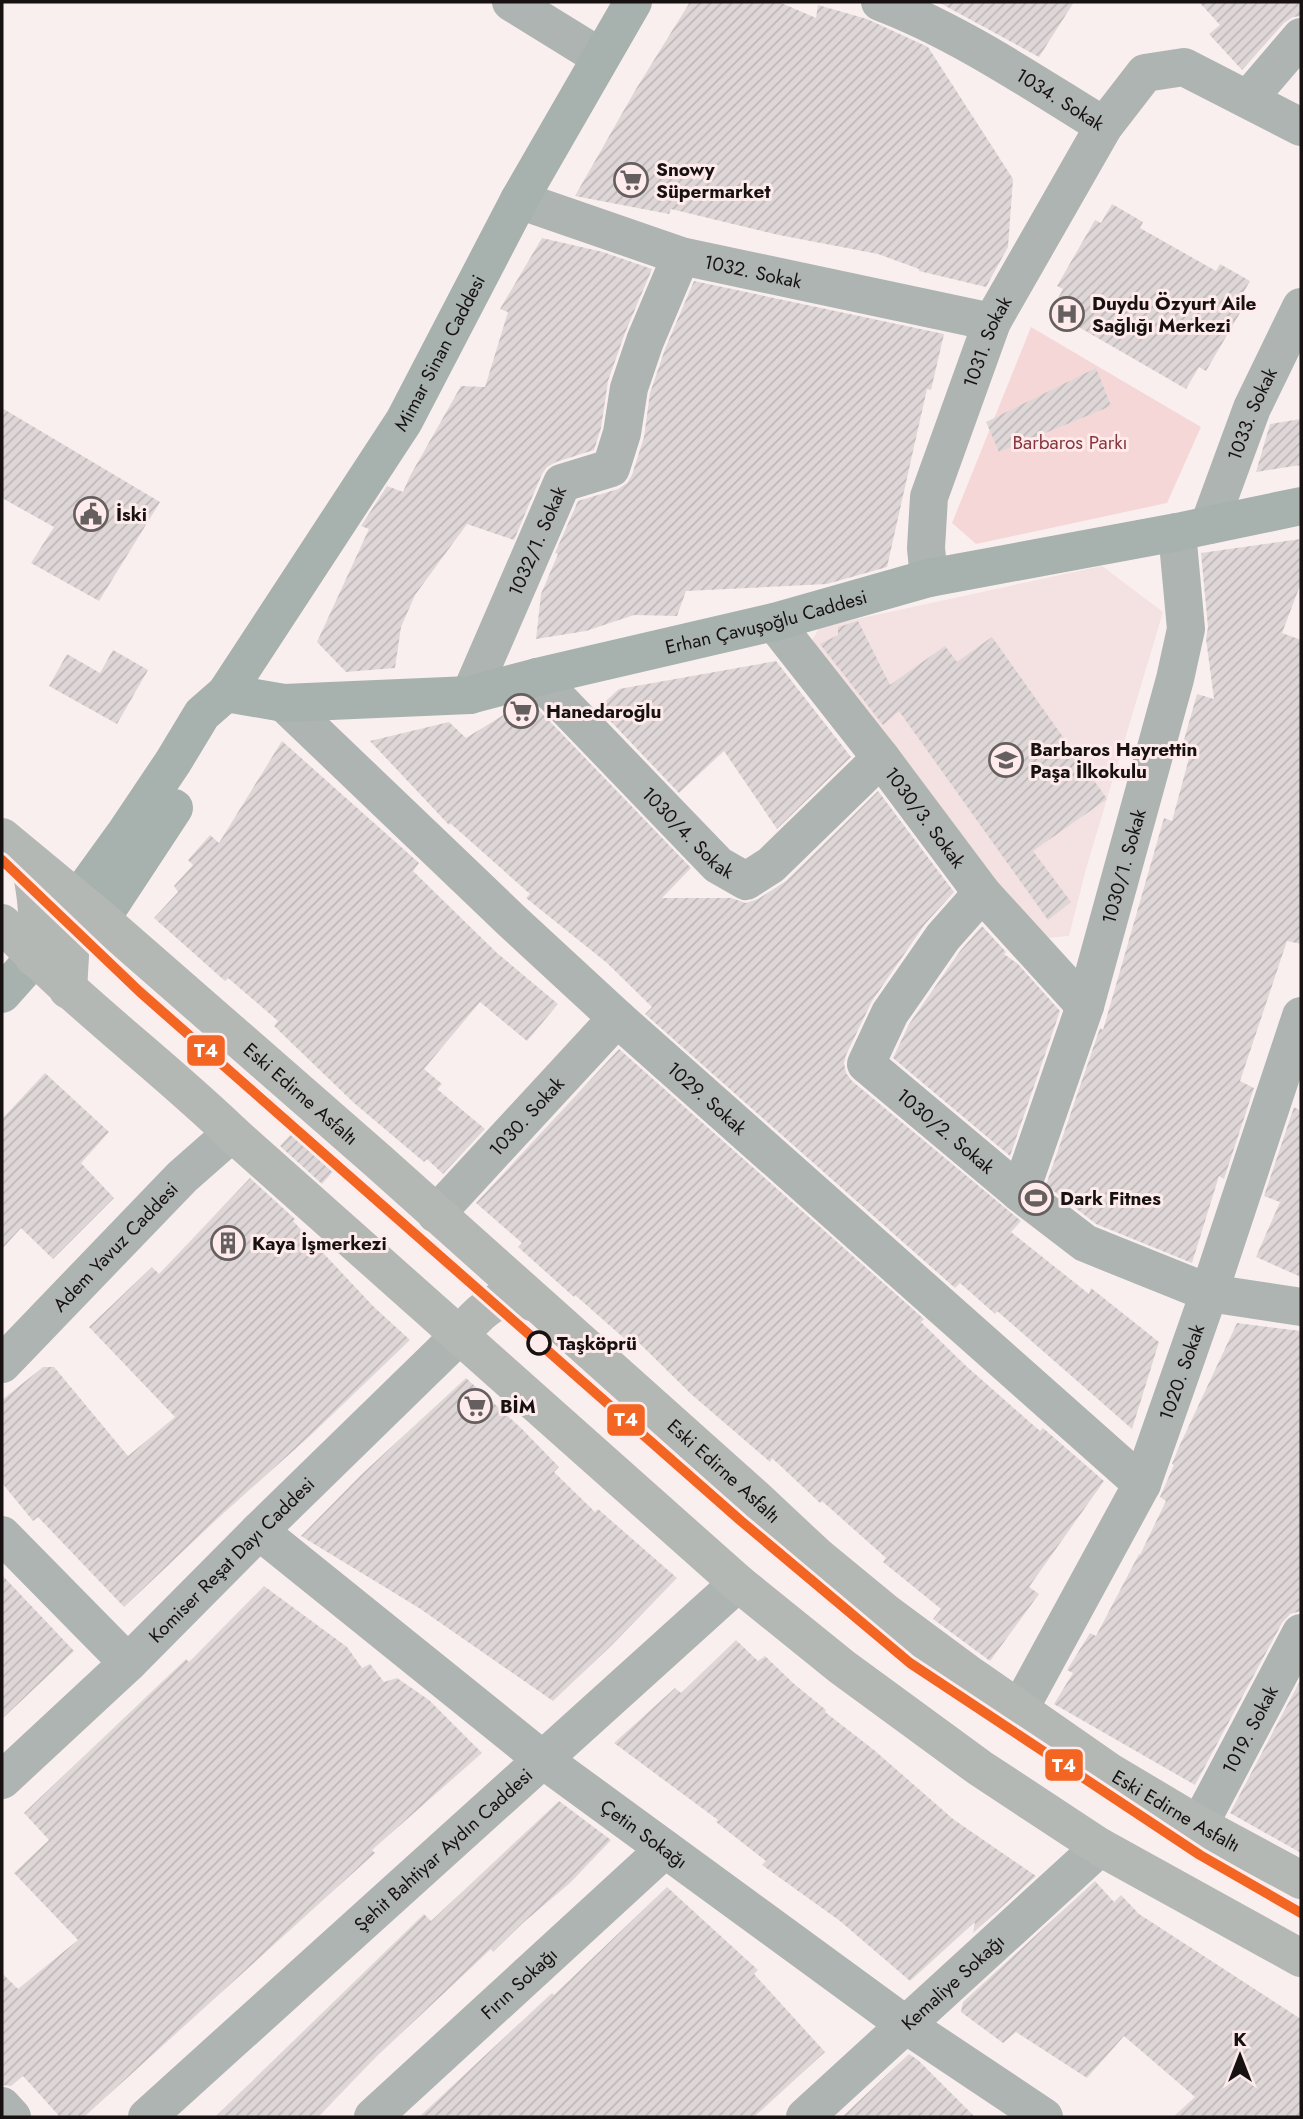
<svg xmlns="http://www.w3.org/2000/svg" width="1303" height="2119" viewBox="0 0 1303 2119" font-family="Jost,sans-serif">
<defs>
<pattern id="building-hatch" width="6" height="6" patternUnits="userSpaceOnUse" patternTransform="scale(1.75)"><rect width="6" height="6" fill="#dfd7d7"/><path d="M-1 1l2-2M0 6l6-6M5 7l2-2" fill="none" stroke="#bfb8b8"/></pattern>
</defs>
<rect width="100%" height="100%" fill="#faefef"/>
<path fill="#f4e1e1" d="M 1102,566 L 1163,612 L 1086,869 L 1069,936 L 1034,939 L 806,650 L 820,627 Z"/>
<path fill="#f6d7d8" d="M 1031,327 L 1201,427 L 1167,503 L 976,544 L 952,523 Z"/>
<path fill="url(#building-hatch)" d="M 690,2 L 779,2 L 816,18 L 818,5 L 867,19 L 928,47 L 1013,179 L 1008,247 L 986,287 L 919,271 L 919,269 L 878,254 L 779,235 L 671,209 L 669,214 L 575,196 L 636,89 Z
M 938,2 L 1074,2 L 1039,57 Z
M 1199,2 L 1301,2 L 1301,16 L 1293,17 L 1284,23 L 1242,70 L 1209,34 L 1220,25 Z
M 1112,204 L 1143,222 L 1140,228 L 1216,271 L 1220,264 L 1250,281 L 1238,302 L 1244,306 L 1206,371 L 1199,367 L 1186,389 L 1051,311 L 1063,289 L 1057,286 L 1095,220 L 1101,223 Z
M 542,238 L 603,252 L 652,269 L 625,333 L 608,381 L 601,428 L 594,450 L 556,462 L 547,467 L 542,474 L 514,540 L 467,524 L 415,595 L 401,627 L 395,668 L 346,672 L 317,642 L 369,529 L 361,526 L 387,486 L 403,492 L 410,476 L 461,386 L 485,387 L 508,312 L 500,309 Z
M 694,281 L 944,334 L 931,390 L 927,389 L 887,567 L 827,584 L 686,591 L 677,616 L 634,615 L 586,631 L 536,639 L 541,594 L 558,554 L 555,553 L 578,501 L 618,489 L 627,483 L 632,475 L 644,437 L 650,393 L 665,349 Z
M 1096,368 L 1111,406 L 999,452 L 986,422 Z
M 2,408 L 160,502 L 99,601 L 31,563 L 54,527 L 2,498 Z
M 1301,419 L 1301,465 L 1256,472 L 1270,424 Z
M 1301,539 L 1301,583 L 1282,633 L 1301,640 L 1301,944 L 1287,941 L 1240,1081 L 1254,1088 L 1224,1179 L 1219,1176 L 1192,1263 L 1096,1224 L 1046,1185 L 1100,1028 L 1103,1030 L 1164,818 L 1172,821 L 1192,747 L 1184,745 L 1182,747 L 1197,694 L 1214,699 L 1206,639 L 1208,627 L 1201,553 Z
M 858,621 L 890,685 L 945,646 L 957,662 L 992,637 L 1107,799 L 1033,851 L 1071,902 L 1048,920 L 899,711 L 883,725 L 820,644 L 838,635 L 838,627 Z
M 113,650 L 148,670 L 117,724 L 49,686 L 67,654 L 100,673 Z
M 776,661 L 851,757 L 777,829 L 724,751 L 679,793 L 598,708 L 619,689 Z
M 537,708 L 691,868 L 662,898 L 731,898 L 746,903 L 758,899 L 786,881 L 878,791 L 954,892 L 925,924 L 872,1001 L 846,1055 L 844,1063 L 846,1073 L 852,1081 L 1021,1221 L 1011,1232 L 1089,1294 L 1091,1288 L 1159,1342 L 1132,1429 L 997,1311 L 995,1314 L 960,1283 L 955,1288 L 645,1014 L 652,1007 L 607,963 L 526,898 L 530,894 L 450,823 L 449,825 L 370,741 L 449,722 L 466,738 L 510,711 Z
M 282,741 L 419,863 L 413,871 L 497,953 L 558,1004 L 527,1041 L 480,1002 L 424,1069 L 442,1084 L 437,1089 L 485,1129 L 443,1174 L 427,1159 L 424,1162 L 354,1103 L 274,1026 L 278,1021 L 228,978 L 225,981 L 154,918 L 178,892 L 174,886 L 193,865 L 188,860 L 210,835 L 219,843 Z
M 982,926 L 1006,952 L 1004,954 L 1018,964 L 1060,1011 L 1010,1156 L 893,1058 L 909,1024 L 960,951 Z
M 619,1049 L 924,1319 L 921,1322 L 965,1365 L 1040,1431 L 1043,1428 L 1104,1481 L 1029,1587 L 1039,1594 L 990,1661 L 933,1619 L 941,1609 L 883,1562 L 886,1558 L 822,1501 L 820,1503 L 772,1458 L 770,1462 L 691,1394 L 631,1335 L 626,1340 L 575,1295 L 574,1297 L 518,1247 L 522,1243 L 476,1203 Z
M 45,1073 L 109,1132 L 81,1163 L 114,1198 L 53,1259 L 21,1228 L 2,1249 L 2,1119 Z
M 1294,1107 L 1301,1111 L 1301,1277 L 1256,1257 L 1280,1202 L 1264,1196 Z
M 293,1132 L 335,1169 L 322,1184 L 280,1146 Z
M 250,1178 L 295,1219 L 293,1221 L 374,1307 L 410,1340 L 313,1433 L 216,1520 L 124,1607 L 38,1517 L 33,1521 L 2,1483 L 2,1400 L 43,1367 L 54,1367 L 128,1456 L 175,1417 L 89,1327 L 152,1267 L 159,1274 Z
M 1237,1323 L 1301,1331 L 1301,1611 L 1290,1614 L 1282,1623 L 1195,1785 L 1054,1704 L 1073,1673 L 1067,1670 L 1090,1633 L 1096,1636 L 1139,1554 L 1140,1555 L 1166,1501 L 1160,1497 L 1174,1465 L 1172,1464 L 1178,1449 Z
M 466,1378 L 521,1428 L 559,1467 L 554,1472 L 595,1512 L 598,1509 L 677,1578 L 611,1646 L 553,1701 L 419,1608 L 301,1536 L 361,1475 Z
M 2,1575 L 74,1651 L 2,1719 Z
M 264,1586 L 347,1647 L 362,1668 L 370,1664 L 384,1682 L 397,1678 L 429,1700 L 482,1753 L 372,1850 L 375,1853 L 84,2117 L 60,2117 L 23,2076 L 11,2086 L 2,2085 L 2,1973 L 18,1989 L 78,1940 L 14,1873 L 49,1840 L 24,1813 L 186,1659 L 189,1662 Z
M 736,1640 L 758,1661 L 765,1656 L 793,1683 L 826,1710 L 825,1712 L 874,1750 L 953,1819 L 1036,1876 L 973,1933 L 975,1922 L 910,1981 L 840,1921 L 762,1865 L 766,1861 L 716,1822 L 718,1820 L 614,1743 L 675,1688 L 681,1693 Z
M 1301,1679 L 1301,1853 L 1230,1813 Z
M 559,1801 L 611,1840 L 570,1883 L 524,1922 L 493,1952 L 491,1949 L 376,2057 L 318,2117 L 215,2117 L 424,1914 L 431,1921 Z
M 1095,1881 L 1114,1902 L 1121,1895 L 1139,1914 L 1301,2019 L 1301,2117 L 1173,2117 L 1195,2097 L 1124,2036 L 1087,2078 L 1016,2032 L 1003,2043 L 961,2012 L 963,2002 Z
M 667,1887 L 758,1970 L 754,1974 L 825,2052 L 754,2117 L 419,2117 L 552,1993 L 554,1995 Z
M 909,2054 L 918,2060 L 975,2117 L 842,2117 Z"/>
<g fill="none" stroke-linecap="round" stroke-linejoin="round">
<g stroke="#adb4b2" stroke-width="38">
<path d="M 511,2 L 600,57"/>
<path id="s1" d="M 880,2 C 959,32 1032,82 1104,126"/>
<path d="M 1248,99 L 1301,37"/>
<path id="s2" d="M 519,200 L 681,256 L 992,322"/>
<path id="s3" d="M 1209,525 L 1252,408 L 1301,307"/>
<path id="s4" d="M 929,578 L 926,548 L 929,497 L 992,322 L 1104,126 L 1145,73 L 1184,67 L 1301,127"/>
<path id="s5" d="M 774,622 L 881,758 L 982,893 L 1085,1006"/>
<path id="s6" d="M 537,677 L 718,865 L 746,881 L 771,865 L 881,758"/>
<path id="s7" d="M 470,695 L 562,483 L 611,468 L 622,433 L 629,388 L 645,341 L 681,256"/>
<path id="s8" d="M 284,703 L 513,922 L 617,1018 L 1142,1484"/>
<path id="s9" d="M 982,893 L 943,937 L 890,1013 L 866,1064 L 1020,1193 L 1085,1243 L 1209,1293 L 1301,1307"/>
<path id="s10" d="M 1020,1193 L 1085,1006 L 1175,679 L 1186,629 L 1177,532"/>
<path id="s11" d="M 436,1214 L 617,1018"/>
<path id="s12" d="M 2,1364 L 182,1177 L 232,1133"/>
<path id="s13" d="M 259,1531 L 542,1759 L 906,2025 L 1044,2117"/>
<path d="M 2,1535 L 128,1663"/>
<path id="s14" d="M 1019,1710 L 1142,1484 L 1209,1293 L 1301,1016"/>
<path id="s15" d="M 2,1780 L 128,1663 L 259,1531 L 460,1335"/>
<path id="s16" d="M 1199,1825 L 1301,1633"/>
<path d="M 2,2106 L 12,2117"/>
<path id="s17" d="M 147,2117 L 738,1583"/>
<path id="s18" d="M 373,2117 L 665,1849"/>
<path id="s19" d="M 805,2117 L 1100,1847"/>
</g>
<g stroke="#a7b1ae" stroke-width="38">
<path id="s20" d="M 226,693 L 284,703 L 470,695 L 537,677 L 774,622 L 929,578 L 1177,532 L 1301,506"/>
<path id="s21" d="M 77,900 L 124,835 L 173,762 L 202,714 L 226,693 L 404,421 L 519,200 L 633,2"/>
<path d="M 101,919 L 174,808"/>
<path d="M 2,994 L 34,958"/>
</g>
<g stroke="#b3b8b5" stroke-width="38">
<path id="s22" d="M 2,837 L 101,919 L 377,1160 L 755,1498 L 817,1556 L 885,1612 L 966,1672 L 1110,1772 L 1199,1825 L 1301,1880"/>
<path d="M 29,860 C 37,895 40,922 34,958"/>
<path d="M 2,923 C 73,1000 157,1061 232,1133 L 738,1583 L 842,1667 L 980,1768 L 1100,1847 L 1301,1958"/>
<path d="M 68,990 L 72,922 L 77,900"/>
<path d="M 460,1335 C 474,1318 494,1295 519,1298 C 524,1299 530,1301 535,1303"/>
</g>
<g stroke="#feebeb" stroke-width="16">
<path id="tram-1" d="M 2,860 L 140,992 L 741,1521 L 910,1663 L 1200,1855 L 1301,1913"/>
</g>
<use href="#tram-1" stroke="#f26522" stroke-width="10"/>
</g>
<defs>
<g id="supermarket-ring" transform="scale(1.75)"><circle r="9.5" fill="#feebeb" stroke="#665f5f" stroke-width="1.5"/><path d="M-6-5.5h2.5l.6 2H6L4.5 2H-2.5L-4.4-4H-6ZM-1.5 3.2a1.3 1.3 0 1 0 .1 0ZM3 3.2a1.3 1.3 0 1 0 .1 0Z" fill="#665f5f"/></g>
<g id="hospital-ring" transform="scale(1.75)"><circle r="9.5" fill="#feebeb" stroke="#665f5f" stroke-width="1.5"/><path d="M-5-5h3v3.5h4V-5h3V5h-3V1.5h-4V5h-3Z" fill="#665f5f"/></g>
<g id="civic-ring" transform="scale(1.75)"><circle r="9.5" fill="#feebeb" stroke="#665f5f" stroke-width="1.5"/><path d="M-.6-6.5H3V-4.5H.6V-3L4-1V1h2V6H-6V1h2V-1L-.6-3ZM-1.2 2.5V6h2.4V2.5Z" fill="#665f5f"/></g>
<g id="school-ring" transform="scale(1.75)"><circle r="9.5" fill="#feebeb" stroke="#665f5f" stroke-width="1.5"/><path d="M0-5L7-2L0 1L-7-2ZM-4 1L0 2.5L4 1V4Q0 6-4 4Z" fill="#665f5f"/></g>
<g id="stadium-ring" transform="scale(1.75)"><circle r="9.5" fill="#feebeb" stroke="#665f5f" stroke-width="1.5"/><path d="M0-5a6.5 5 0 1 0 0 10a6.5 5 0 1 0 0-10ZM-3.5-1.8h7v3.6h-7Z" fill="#665f5f"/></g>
<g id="building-ring" transform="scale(1.75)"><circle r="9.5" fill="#feebeb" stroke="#665f5f" stroke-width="1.5"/><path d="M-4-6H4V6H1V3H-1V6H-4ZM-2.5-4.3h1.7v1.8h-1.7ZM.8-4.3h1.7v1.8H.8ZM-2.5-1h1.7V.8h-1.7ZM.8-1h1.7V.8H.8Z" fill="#665f5f"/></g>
</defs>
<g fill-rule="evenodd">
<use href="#supermarket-ring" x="631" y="180"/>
<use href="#hospital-ring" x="1067" y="314"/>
<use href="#civic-ring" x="91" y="514"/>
<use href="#supermarket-ring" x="521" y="711"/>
<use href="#school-ring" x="1006" y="760"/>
<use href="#stadium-ring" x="1036" y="1198"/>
<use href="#building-ring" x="228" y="1243"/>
<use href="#supermarket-ring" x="475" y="1406"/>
</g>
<circle fill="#feebeb" stroke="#171111" stroke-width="3.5" cx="539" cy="1343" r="11"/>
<g text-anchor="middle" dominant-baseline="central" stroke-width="6" stroke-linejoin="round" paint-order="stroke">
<g font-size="19" fill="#171111" stroke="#feebeb">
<text stroke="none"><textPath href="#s1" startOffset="205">1034. Sokak</textPath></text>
<text stroke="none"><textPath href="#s2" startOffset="245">1032. Sokak</textPath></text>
<text stroke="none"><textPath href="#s4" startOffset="247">1031. Sokak</textPath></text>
<text stroke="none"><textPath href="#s21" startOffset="658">Mimar Sinan Caddesi</textPath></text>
<text stroke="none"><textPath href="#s3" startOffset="119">1033. Sokak</textPath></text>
<text stroke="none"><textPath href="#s7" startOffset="168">1032/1. Sokak</textPath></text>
<text stroke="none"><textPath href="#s20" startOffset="550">Erhan Çavuşoğlu Caddesi</textPath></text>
<text stroke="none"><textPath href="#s5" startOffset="247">1030/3. Sokak</textPath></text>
<text stroke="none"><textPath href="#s6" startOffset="217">1030/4. Sokak</textPath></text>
<text stroke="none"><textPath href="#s10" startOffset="343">1030/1. Sokak</textPath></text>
<text stroke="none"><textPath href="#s22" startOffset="394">Eski Edirne Asfaltı</textPath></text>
<text stroke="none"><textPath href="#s8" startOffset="579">1029. Sokak</textPath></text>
<text stroke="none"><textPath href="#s11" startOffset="133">1030. Sokak</textPath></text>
<text stroke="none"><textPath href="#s9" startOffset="312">1030/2. Sokak</textPath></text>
<text stroke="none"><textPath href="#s12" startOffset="163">Adem Yavuz Caddesi</textPath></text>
<text stroke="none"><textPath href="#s14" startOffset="376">1020. Sokak</textPath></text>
<text stroke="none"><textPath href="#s22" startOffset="961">Eski Edirne Asfaltı</textPath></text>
<text stroke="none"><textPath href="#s15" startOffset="318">Komiser Reşat Dayı Caddesi</textPath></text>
<text stroke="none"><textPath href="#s16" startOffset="108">1019. Sokak</textPath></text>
<text stroke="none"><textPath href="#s22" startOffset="1528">Eski Edirne Asfaltı</textPath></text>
<text stroke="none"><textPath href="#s13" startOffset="490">Çetin Sokağı</textPath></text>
<text stroke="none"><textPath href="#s17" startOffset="399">Şehit Bahtiyar Aydın Caddesi</textPath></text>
<text stroke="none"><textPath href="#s19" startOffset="200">Kemaliye Sokağı</textPath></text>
<text stroke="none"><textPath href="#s18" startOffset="198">Fırın Sokağı</textPath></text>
</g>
<g font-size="19" font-weight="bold" fill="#171111" stroke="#feebeb" text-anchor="start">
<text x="656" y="169">Snowy<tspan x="656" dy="22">Süpermarket</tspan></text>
<text x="1092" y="303">Duydu Özyurt Aile<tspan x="1092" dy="22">Sağlığı Merkezi</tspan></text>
<text x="116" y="514">İski</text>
<text x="546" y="711">Hanedaroğlu</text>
<text x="1030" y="749">Barbaros Hayrettin<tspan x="1030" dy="22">Paşa İlkokulu</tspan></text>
<text x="1060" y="1198">Dark Fitnes</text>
<text x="252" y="1243">Kaya İşmerkezi</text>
<text x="500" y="1406">BİM</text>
</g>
<g font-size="19" fill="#88353e" stroke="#feebeb">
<text x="1070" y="442">Barbaros Parkı</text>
</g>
<g font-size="19" font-weight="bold" fill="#171111" stroke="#feebeb" text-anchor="start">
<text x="557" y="1343">Taşköprü</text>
</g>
</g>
<g stroke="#feebeb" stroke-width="2.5">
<rect x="186" y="1034" width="40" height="33" rx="7" fill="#f26522"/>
<rect x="606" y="1403" width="40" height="34" rx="7" fill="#f26522"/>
<rect x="1044" y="1748" width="40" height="34" rx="7" fill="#f26522"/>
</g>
<g font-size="19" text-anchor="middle" font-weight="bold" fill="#fff">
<text x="206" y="1057">T4</text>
<text x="626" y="1426">T4</text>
<text x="1064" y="1772">T4</text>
</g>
<rect width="1303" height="2119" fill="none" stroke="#171111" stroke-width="7"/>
<g transform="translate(1240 2056)" stroke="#feebeb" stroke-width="5" paint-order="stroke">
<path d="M0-5L12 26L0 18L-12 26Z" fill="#171111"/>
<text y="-10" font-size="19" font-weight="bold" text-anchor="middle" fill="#171111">K</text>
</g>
</svg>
